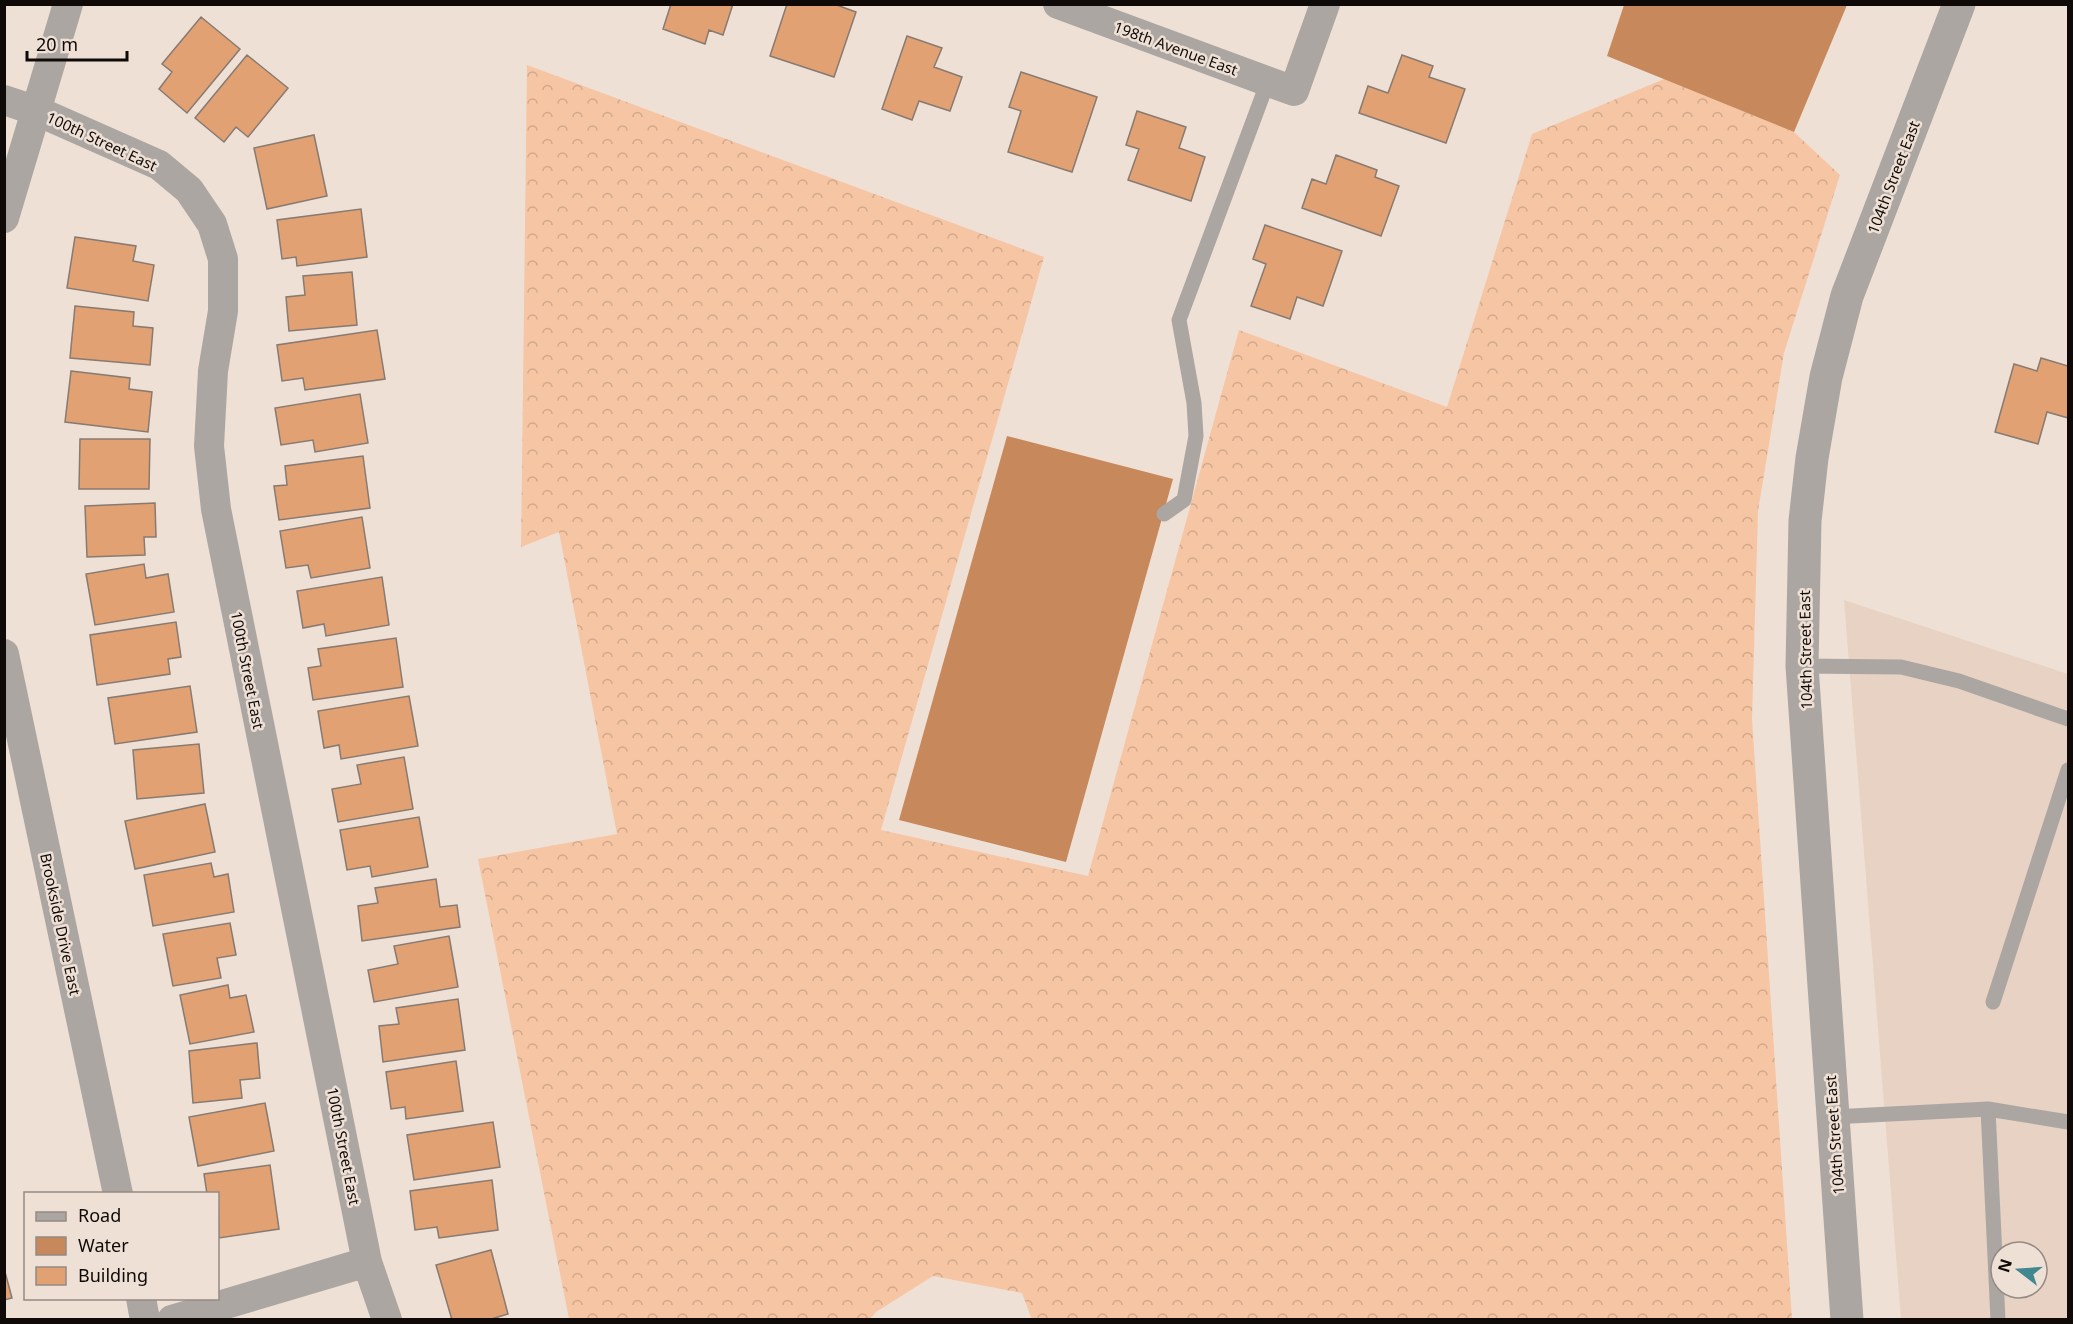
<svg xmlns="http://www.w3.org/2000/svg" width="2073" height="1324" viewBox="0 0 2073 1324" font-family="'Noto Sans',sans-serif">
<defs>
<pattern id="forest-crowns" width="20" height="18" patternUnits="userSpaceOnUse" patternTransform="scale(1.5)"><rect width="20" height="18" fill="#f6c5a3"/><path d="M2 6a3 3 0 1 1 6 0M12 15a3 3 0 1 1 6 0" fill="none" stroke="#d2a88b"/></pattern>
</defs>
<rect width="100%" height="100%" fill="#efe0d6"/>
<path fill="#e8d2c4" fill-rule="evenodd" d="M 1844,600 L 2068,674 L 2068,1319 L 1901,1319 ZM 2001,1252 L 2037,1252 L 2037,1288 L 2001,1288 Z"/>
<path fill="url(#forest-crowns)" d="M 527,65 L 1044,257 L 881,830 L 1088,876 L 1239,330 L 1447,407 L 1532,134 L 1664,79 L 1794,132 L 1840,175 L 1784,353 L 1758,511 L 1752,719 L 1792,1319 L 1032,1320 L 1022,1293 L 933,1276 L 876,1312 L 870,1319 L 569,1319 L 478,859 L 617,834 L 559,532 L 521,547 Z"/>
<path fill="#c7885b" d="M 1624,5 L 1624,4 L 1847,5 L 1794,132 L 1607,56 Z
M 1007,436 L 1173,479 L 1066,862 L 899,820 Z"/>
<path fill="#e1a173" stroke="#877a71" stroke-width="1.5" d="M 671,4 L 733,4 L 723,35 L 709,30 L 705,44 L 663,29 Z
M 787,4 L 834,4 L 856,12 L 834,77 L 770,56 Z
M 201,17 L 240,49 L 187,113 L 159,89 L 172,72 L 162,64 Z
M 907,36 L 942,48 L 934,67 L 962,77 L 950,111 L 919,101 L 912,120 L 882,109 Z
M 247,55 L 288,88 L 248,137 L 236,127 L 224,142 L 195,118 Z
M 1402,55 L 1433,66 L 1429,77 L 1465,89 L 1446,143 L 1359,113 L 1368,86 L 1388,93 Z
M 1021,72 L 1097,97 L 1072,172 L 1008,152 L 1021,111 L 1009,107 Z
M 1137,111 L 1186,127 L 1179,148 L 1205,157 L 1191,201 L 1128,180 L 1139,149 L 1126,145 Z
M 314,135 L 327,196 L 267,209 L 254,148 Z
M 1336,155 L 1377,170 L 1375,177 L 1399,186 L 1381,236 L 1302,208 L 1312,179 L 1326,184 Z
M 361,209 L 367,257 L 297,266 L 296,257 L 282,259 L 277,220 Z
M 1265,225 L 1342,251 L 1323,306 L 1297,297 L 1290,319 L 1251,306 L 1266,264 L 1253,259 Z
M 75,237 L 136,246 L 133,261 L 154,265 L 148,301 L 67,288 Z
M 352,272 L 357,325 L 289,331 L 286,297 L 305,295 L 303,276 Z
M 75,306 L 134,312 L 133,326 L 153,328 L 150,365 L 70,358 Z
M 377,330 L 385,379 L 305,390 L 303,378 L 282,381 L 277,345 Z
M 2041,358 L 2068,366 L 2068,418 L 2047,412 L 2038,444 L 1995,432 L 2014,364 L 2037,371 Z
M 71,371 L 130,378 L 129,389 L 152,392 L 148,432 L 65,422 Z
M 360,394 L 368,443 L 315,452 L 313,440 L 281,445 L 275,408 Z
M 80,439 L 150,439 L 149,489 L 79,489 Z
M 363,456 L 370,508 L 279,520 L 274,486 L 287,485 L 285,466 Z
M 155,503 L 156,537 L 144,537 L 145,555 L 87,557 L 85,506 Z
M 362,517 L 370,568 L 311,578 L 308,565 L 286,568 L 280,531 Z
M 144,564 L 146,578 L 168,574 L 174,612 L 95,625 L 86,574 Z
M 382,577 L 389,625 L 326,636 L 324,624 L 303,628 L 297,591 Z
M 176,622 L 181,657 L 168,659 L 170,674 L 97,685 L 90,635 Z
M 396,638 L 403,687 L 313,700 L 308,668 L 321,666 L 318,649 Z
M 190,686 L 197,732 L 115,744 L 108,698 Z
M 409,696 L 418,746 L 341,759 L 339,745 L 324,748 L 318,711 Z
M 199,744 L 204,793 L 137,799 L 133,750 Z
M 404,757 L 413,809 L 338,822 L 332,789 L 361,784 L 357,765 Z
M 205,804 L 215,852 L 135,869 L 125,821 Z
M 419,817 L 428,867 L 372,877 L 370,866 L 347,870 L 340,830 Z
M 211,863 L 214,877 L 228,874 L 234,912 L 153,926 L 144,875 Z
M 436,879 L 440,907 L 457,905 L 460,927 L 362,941 L 358,906 L 378,903 L 375,888 Z
M 230,923 L 236,955 L 217,958 L 221,978 L 173,986 L 163,934 Z
M 449,936 L 458,987 L 374,1002 L 368,970 L 398,964 L 394,946 Z
M 228,985 L 230,998 L 246,995 L 254,1032 L 190,1044 L 180,995 Z
M 458,999 L 465,1050 L 383,1062 L 379,1026 L 399,1024 L 396,1008 Z
M 257,1043 L 260,1078 L 240,1080 L 242,1098 L 193,1103 L 189,1051 Z
M 456,1061 L 463,1111 L 406,1119 L 405,1107 L 391,1109 L 386,1072 Z
M 265,1103 L 274,1151 L 198,1166 L 189,1117 Z
M 493,1122 L 500,1167 L 414,1180 L 407,1135 Z
M 270,1165 L 279,1229 L 219,1238 L 218,1194 L 207,1194 L 204,1174 Z
M 492,1180 L 498,1230 L 439,1238 L 437,1227 L 415,1230 L 410,1191 Z
M 491,1250 L 508,1314 L 488,1320 L 452,1320 L 436,1265 Z
M 4,1268 L 12,1298 L 4,1300 Z"/>
<g fill="none" stroke-linecap="round" stroke-linejoin="round">
<path stroke="#aca6a2" stroke-width="15" d="M 1164,514 L 1184,500 L 1196,436 L 1194,403 L 1179,320 L 1268,81
M 1802,666 L 1901,667 L 1959,681 L 2068,719
M 1993,1002 L 2068,770
M 1988,1109 L 1998,1320
M 1832,1117 L 1988,1109 L 2068,1122"/>
<path stroke="#aca6a2" stroke-width="30" d="M 1058,4 L 1294,91 L 1325,4
M 4,100 L 37,111 L 159,165 L 189,190 L 212,224 L 223,259 L 223,311 L 213,371 L 209,446 L 216,509 L 367,1262 L 387,1320
M 4,218 L 68,4
M 4,654 L 118,1194
M 141,1298 L 145,1320
M 172,1320 L 367,1262"/>
<path stroke="#aca6a2" stroke-width="33" d="M 1847,1320 L 1802,666 L 1805,521 L 1812,458 L 1826,377 L 1847,296 L 1959,4"/>
</g>
<g text-anchor="middle" dominant-baseline="central" stroke-width="5" stroke-linejoin="round" paint-order="stroke">
<g font-size="15" fill="#0f0a07" stroke="#efe0d6">
<text transform="translate(1176 48) rotate(20)">198th Avenue East</text>
<text transform="translate(102 141) rotate(25)">100th Street East</text>
<text transform="translate(1893 177) rotate(-69)">104th Street East</text>
<text transform="translate(1805 650) rotate(-91)">104th Street East</text>
<text transform="translate(248 670) rotate(79)">100th Street East</text>
<text transform="translate(61 924) rotate(78)">Brookside Drive East</text>
<text transform="translate(1834 1135) rotate(-94)">104th Street East</text>
<text transform="translate(344 1146) rotate(79)">100th Street East</text>
</g>
</g>
<rect width="2073" height="1324" fill="none" stroke="#0f0a07" stroke-width="12"/>
<rect x="24" y="1192" width="195" height="108" fill="#efe0d6" stroke="#958a83" stroke-width="1.5"/>
<rect x="36" y="1212" width="30" height="9" fill="#aca6a2" stroke="#958a83" stroke-width="1.5"/>
<text x="78" y="1222" font-size="18" fill="#0f0a07">Road</text>
<rect x="36" y="1237" width="30" height="18" fill="#c7885b" stroke="#958a83" stroke-width="1.5"/>
<text x="78" y="1252" font-size="18" fill="#0f0a07">Water</text>
<rect x="36" y="1267" width="30" height="18" fill="#e1a173" stroke="#958a83" stroke-width="1.5"/>
<text x="78" y="1282" font-size="18" fill="#0f0a07">Building</text>
<g transform="translate(2019 1270) rotate(287)"><circle r="28" fill="#efe0d6" stroke="#958a83" stroke-width="1.5"/>
<path d="M0-4.5L10 22L0 15L-10 22Z" fill="#408790"/>
<text y="-9" font-size="16" font-weight="bold" text-anchor="middle" fill="#0f0a07">N</text>
</g>
<path d="M27 51v9h100v-9" fill="none" stroke="#0f0a07" stroke-width="3"/>
<text x="36" y="51" font-size="18" fill="#0f0a07" stroke="#efe0d6" stroke-width="4.5" paint-order="stroke">20 m</text>
</svg>
